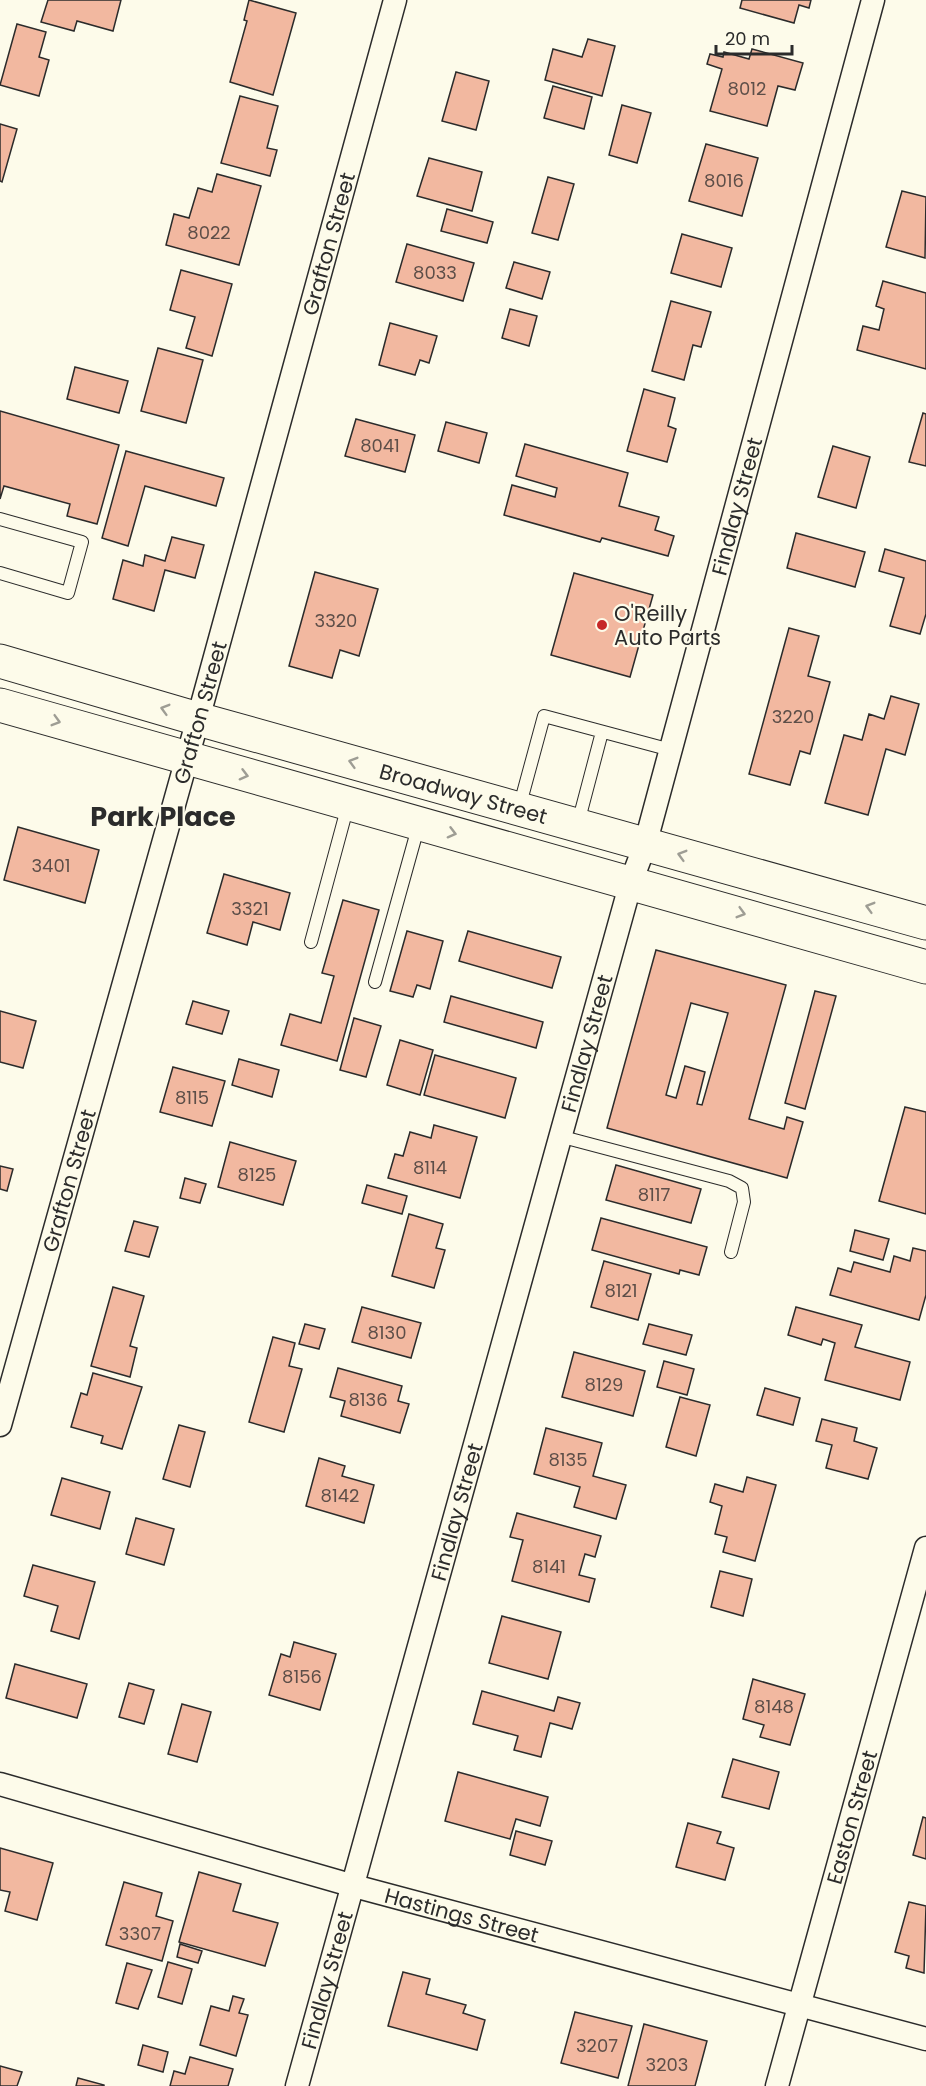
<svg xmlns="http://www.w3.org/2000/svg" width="926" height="2086" viewBox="0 0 926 2086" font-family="Poppins,sans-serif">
<rect width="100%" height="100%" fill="#fdfbea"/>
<path fill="#f2b8a0" stroke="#2b2b2b" stroke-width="1.5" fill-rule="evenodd" d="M 48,0 L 121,0 L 113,31 L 77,21 L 74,31 L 41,22 Z
M 249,0 L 296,13 L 273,95 L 230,82 L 247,21 L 244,20 Z
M 742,0 L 811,0 L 809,8 L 799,5 L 794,23 L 740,8 Z
M 17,24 L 46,32 L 39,57 L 49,60 L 39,96 L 0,85 Z
M 588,39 L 615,46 L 602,96 L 545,80 L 553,49 L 582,57 Z
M 752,49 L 803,63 L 795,90 L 778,86 L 767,126 L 710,111 L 722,69 L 707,64 L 710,54 L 723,57 L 724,52 L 749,59 Z
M 456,72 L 489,81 L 476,130 L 442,121 Z
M 553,86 L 592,97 L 584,129 L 544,118 Z
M 240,96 L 278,106 L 267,148 L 277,150 L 270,176 L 221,163 Z
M 622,105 L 651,113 L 637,163 L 609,155 Z
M 0,124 L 17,129 L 2,182 L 0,181 Z
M 706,144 L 758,158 L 742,216 L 689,201 Z
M 429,158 L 482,172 L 472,211 L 417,196 Z
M 217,174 L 261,186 L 239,265 L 166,245 L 174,214 L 189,218 L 198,188 L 212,192 Z
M 548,177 L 574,184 L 558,240 L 532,233 Z
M 902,191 L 926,197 L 925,258 L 886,247 Z
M 447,209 L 493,222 L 487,243 L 441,231 Z
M 682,234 L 732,248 L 721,287 L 671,273 Z
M 407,244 L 474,263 L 463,301 L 396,282 Z
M 514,262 L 550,272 L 542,299 L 506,288 Z
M 181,270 L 232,284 L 212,356 L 186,348 L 195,317 L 170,310 Z
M 883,281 L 926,293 L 926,369 L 857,350 L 863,326 L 879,330 L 884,309 L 876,306 Z
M 671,301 L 711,312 L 701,347 L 693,345 L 684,380 L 652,371 Z
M 510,309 L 537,316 L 529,346 L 502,338 Z
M 390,323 L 437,336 L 429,363 L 420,360 L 415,375 L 379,365 Z
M 158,348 L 203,360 L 186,423 L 141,411 Z
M 75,367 L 128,381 L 119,413 L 67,399 Z
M 644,389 L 675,398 L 668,426 L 676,429 L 667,462 L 627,451 Z
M 0,411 L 119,445 L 97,524 L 67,516 L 70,504 L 4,486 L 0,499 Z
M 923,413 L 926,414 L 926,466 L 909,462 Z
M 356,419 L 415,435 L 405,472 L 345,456 Z
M 446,422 L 487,433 L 479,463 L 438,451 Z
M 525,444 L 628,473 L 619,506 L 659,517 L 655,530 L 674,536 L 668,556 L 602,538 L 600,542 L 504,515 L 512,485 L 555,497 L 557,488 L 516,476 Z
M 833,446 L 870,457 L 856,508 L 818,497 Z
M 126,451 L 224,478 L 216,506 L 145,486 L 128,546 L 102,538 Z
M 796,533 L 865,552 L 855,587 L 787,568 Z
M 172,537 L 204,545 L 195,578 L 165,570 L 154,611 L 113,599 L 123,560 L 143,566 L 145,555 L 165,561 Z
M 885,549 L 926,561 L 926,614 L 920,634 L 890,626 L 904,578 L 879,571 Z
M 315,572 L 378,589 L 359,656 L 340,650 L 332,678 L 289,666 Z
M 574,573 L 653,595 L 630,677 L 551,655 Z
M 789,628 L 819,636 L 808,676 L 830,682 L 810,754 L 800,751 L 790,785 L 749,774 Z
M 891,696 L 919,704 L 905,755 L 886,749 L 868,815 L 825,803 L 844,735 L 862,740 L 869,714 L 884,719 Z
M 18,827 L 99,850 L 85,903 L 4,880 Z
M 224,874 L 290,893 L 280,930 L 253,922 L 247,945 L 207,933 Z
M 343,900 L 379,910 L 337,1061 L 281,1045 L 290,1014 L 321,1023 L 334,976 L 322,973 Z
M 407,931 L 443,941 L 430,989 L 417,985 L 413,997 L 390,991 Z
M 468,931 L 561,957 L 552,988 L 459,961 Z
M 656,950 L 786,985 L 749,1119 L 784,1129 L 787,1117 L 803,1122 L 787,1178 L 607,1128 ZM 691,1003 L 728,1013 L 702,1105 L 697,1104 L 705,1072 L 685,1066 L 676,1098 L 666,1095 Z
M 815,991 L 836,996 L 805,1109 L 785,1103 Z
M 451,996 L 543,1022 L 536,1048 L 444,1022 Z
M 193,1001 L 229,1011 L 222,1034 L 186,1024 Z
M 0,1011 L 36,1021 L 23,1068 L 0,1062 Z
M 354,1018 L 381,1026 L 366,1077 L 340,1070 Z
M 400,1040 L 433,1050 L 420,1095 L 387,1085 Z
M 435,1055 L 516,1078 L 505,1118 L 424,1095 Z
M 239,1059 L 279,1070 L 272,1097 L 232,1085 Z
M 173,1067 L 225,1081 L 212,1126 L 160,1112 Z
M 905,1107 L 926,1112 L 926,1214 L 879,1201 Z
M 434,1125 L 477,1137 L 460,1198 L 388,1178 L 395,1154 L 403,1156 L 410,1132 L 431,1138 Z
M 230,1142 L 296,1161 L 283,1205 L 218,1187 Z
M 616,1165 L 701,1189 L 691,1223 L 606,1200 Z
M 0,1166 L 13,1169 L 7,1191 L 0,1189 Z
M 185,1178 L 206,1184 L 200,1203 L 180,1198 Z
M 367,1185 L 407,1196 L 402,1214 L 362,1203 Z
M 409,1214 L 443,1224 L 436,1248 L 445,1250 L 434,1288 L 392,1276 Z
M 601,1218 L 707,1247 L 699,1275 L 680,1270 L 679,1274 L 592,1250 Z
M 134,1221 L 158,1227 L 149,1257 L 125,1251 Z
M 855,1230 L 889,1239 L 883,1260 L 850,1251 Z
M 913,1248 L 926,1251 L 926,1295 L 919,1320 L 830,1295 L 838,1268 L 851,1272 L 854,1262 L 890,1272 L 894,1256 L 910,1261 Z
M 604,1261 L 651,1274 L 638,1320 L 591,1307 Z
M 113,1287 L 144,1296 L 130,1346 L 137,1348 L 130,1377 L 91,1366 Z
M 362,1307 L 421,1323 L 411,1358 L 352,1342 Z
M 796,1307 L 862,1325 L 855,1347 L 910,1362 L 900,1400 L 825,1380 L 835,1343 L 823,1339 L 821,1345 L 788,1335 Z
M 305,1324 L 325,1329 L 319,1349 L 299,1344 Z
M 649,1324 L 692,1335 L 686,1355 L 643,1344 Z
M 273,1337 L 295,1343 L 289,1366 L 302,1369 L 284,1432 L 249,1422 Z
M 574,1352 L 645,1371 L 633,1416 L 562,1397 Z
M 664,1361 L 694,1369 L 687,1395 L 657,1387 Z
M 338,1368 L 402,1386 L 398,1401 L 409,1404 L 400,1433 L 341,1416 L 345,1401 L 330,1397 Z
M 93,1373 L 142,1387 L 122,1449 L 101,1443 L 103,1436 L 71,1427 L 81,1393 L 87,1395 Z
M 765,1388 L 800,1398 L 793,1425 L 757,1415 Z
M 680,1397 L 710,1405 L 696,1456 L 666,1447 Z
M 822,1419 L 857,1428 L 854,1441 L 877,1448 L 868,1479 L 826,1468 L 832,1445 L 816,1441 Z
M 179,1425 L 205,1432 L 190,1487 L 163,1479 Z
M 546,1428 L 602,1443 L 593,1476 L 626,1485 L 616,1519 L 574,1507 L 580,1487 L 534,1474 Z
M 319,1458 L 345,1466 L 342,1476 L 374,1485 L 364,1523 L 306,1506 Z
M 747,1477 L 776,1485 L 755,1561 L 723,1552 L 727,1537 L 715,1534 L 722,1506 L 710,1502 L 715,1484 L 743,1492 Z
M 62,1478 L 110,1492 L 100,1529 L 51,1515 Z
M 517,1513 L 601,1536 L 595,1557 L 585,1554 L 579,1575 L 595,1579 L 589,1602 L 512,1581 L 523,1540 L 510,1537 Z
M 136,1518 L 174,1529 L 164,1565 L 126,1554 Z
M 33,1565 L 95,1582 L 79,1639 L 51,1631 L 58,1606 L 24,1596 Z
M 720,1571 L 752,1579 L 743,1616 L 711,1607 Z
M 502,1616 L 561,1632 L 548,1679 L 489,1663 Z
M 294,1642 L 336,1654 L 320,1710 L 269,1695 L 281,1654 L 290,1657 Z
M 15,1664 L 87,1684 L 77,1718 L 6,1698 Z
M 753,1679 L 805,1694 L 790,1745 L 760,1737 L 764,1725 L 743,1719 Z
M 129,1683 L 154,1690 L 144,1724 L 119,1717 Z
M 482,1691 L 554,1711 L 558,1697 L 580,1703 L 572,1729 L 550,1723 L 541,1757 L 514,1750 L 518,1736 L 473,1724 Z
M 182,1704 L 211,1712 L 197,1762 L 168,1754 Z
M 733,1759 L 779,1772 L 769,1809 L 722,1797 Z
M 458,1772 L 548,1797 L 540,1826 L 516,1819 L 510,1839 L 445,1821 Z
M 923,1817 L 926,1818 L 926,1859 L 913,1855 Z
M 688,1823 L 721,1832 L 717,1843 L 734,1848 L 725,1880 L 676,1867 Z
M 516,1831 L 552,1841 L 545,1865 L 510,1855 Z
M 0,1848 L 53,1863 L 37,1920 L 5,1911 L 10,1892 L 0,1890 Z
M 199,1872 L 241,1884 L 233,1911 L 278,1923 L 265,1966 L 179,1942 Z
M 124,1882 L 162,1893 L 156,1916 L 173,1921 L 162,1961 L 106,1945 Z
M 909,1902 L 926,1906 L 924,1973 L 906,1968 L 909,1956 L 895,1952 Z
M 180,1944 L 202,1951 L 198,1963 L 177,1957 Z
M 168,1962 L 192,1969 L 182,2004 L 158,1997 Z
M 127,1963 L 152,1970 L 138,2009 L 116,2003 Z
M 403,1972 L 430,1979 L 426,1994 L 466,2005 L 463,2013 L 485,2020 L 477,2050 L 388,2026 Z
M 233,1996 L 244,1999 L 239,2013 L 248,2015 L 236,2056 L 200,2045 L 211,2006 L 229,2011 Z
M 575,2012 L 632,2026 L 618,2078 L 561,2063 Z
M 644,2024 L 707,2041 L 695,2086 L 628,2086 Z
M 143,2045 L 168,2052 L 163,2072 L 138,2065 Z
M 190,2057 L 233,2069 L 228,2086 L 170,2086 L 174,2071 L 185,2074 Z
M 0,2066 L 22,2072 L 17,2086 L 0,2086 Z
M 78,2078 L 104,2085 L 104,2086 L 76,2086 Z"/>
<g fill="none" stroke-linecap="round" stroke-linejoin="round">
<g stroke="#2b2b2b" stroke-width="14">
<path id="service" d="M 0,519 L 82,542 L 68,593 L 0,573
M 519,808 L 544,716 L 671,750
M 578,823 L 602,732
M 311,942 L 348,805
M 375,982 L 419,824
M 559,1136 L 729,1181 L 742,1188 L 744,1202 L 731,1252"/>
</g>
<g stroke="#2b2b2b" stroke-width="25">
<g id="minor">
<path id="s1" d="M 0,1425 L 198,719 L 395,0"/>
<path id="s2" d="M 0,1784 L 354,1886 L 926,2039"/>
<path id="s3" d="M 297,2086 L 631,882 L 645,845 L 873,0"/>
<path id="s4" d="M 777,2086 L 926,1548"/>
</g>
</g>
<g stroke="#2b2b2b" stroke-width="35">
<g id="primary">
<path id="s5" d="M 0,661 L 198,719 L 926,923"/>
<path d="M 0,705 L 926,967"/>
</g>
</g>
<use href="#service" stroke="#fdfbea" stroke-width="12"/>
<use href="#minor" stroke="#fdfbea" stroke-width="22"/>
<use href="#primary" stroke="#fdfbea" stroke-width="33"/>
</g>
<defs><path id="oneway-chevron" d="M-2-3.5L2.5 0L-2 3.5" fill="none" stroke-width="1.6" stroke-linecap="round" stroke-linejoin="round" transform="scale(1.5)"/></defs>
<g stroke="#9e9d94">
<use href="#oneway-chevron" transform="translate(165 709) rotate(-164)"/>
<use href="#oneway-chevron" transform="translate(56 721) rotate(16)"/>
<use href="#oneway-chevron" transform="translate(353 762) rotate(-164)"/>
<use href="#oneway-chevron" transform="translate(244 775) rotate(15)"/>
<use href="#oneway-chevron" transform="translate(452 833) rotate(15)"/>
<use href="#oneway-chevron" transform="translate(682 855) rotate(-164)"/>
<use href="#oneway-chevron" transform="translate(870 907) rotate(-164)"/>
<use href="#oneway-chevron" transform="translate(741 913) rotate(16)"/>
</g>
<circle fill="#c62828" stroke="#fdfbea" stroke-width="2" cx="602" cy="625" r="6"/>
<g text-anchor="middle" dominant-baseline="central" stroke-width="4.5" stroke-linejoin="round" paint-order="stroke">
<g font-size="18" fill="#5d4e48">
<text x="747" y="88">8012</text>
<text x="724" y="180">8016</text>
<text x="209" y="232">8022</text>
<text x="435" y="272">8033</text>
<text x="380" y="445">8041</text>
<text x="336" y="620">3320</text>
<text x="793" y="716">3220</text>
<text x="51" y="865">3401</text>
<text x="250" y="908">3321</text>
<text x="192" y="1097">8115</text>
<text x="430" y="1167">8114</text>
<text x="257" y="1174">8125</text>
<text x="654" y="1194">8117</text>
<text x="621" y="1290">8121</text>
<text x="387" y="1332">8130</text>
<text x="604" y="1384">8129</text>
<text x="368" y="1399">8136</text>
<text x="568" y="1459">8135</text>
<text x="340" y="1495">8142</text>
<text x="549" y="1566">8141</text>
<text x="302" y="1676">8156</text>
<text x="774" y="1706">8148</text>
<text x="140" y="1933">3307</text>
<text x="597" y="2045">3207</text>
<text x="667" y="2064">3203</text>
</g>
<g font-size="21" fill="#2b2b2b" stroke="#fdfbea">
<text stroke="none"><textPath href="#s1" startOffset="1226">Grafton Street</textPath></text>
<text stroke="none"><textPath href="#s3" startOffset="1640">Findlay Street</textPath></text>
<text stroke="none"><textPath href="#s1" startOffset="740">Grafton Street</textPath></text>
<text stroke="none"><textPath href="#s5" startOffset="482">Broadway Street</textPath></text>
<text stroke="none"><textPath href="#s3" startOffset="1082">Findlay Street</textPath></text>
<text stroke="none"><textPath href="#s1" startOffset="254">Grafton Street</textPath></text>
<text stroke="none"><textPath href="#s3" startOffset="596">Findlay Street</textPath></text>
<text stroke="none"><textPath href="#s4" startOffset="279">Easton Street</textPath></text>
<text stroke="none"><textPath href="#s2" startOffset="480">Hastings Street</textPath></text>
<text stroke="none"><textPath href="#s3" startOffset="110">Findlay Street</textPath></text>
</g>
<g font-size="21" fill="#2b2b2b" stroke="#fdfbea" text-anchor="start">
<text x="614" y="613">O'Reilly<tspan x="614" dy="24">Auto Parts</tspan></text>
</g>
<g font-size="27" font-weight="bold" fill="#2b2b2b" stroke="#fdfbea">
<text x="163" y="816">Park Place</text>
</g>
</g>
<path d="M716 45v9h76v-9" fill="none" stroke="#2b2b2b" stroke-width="3"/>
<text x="725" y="45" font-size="18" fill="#2b2b2b" stroke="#fdfbea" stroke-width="4.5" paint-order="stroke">20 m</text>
</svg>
